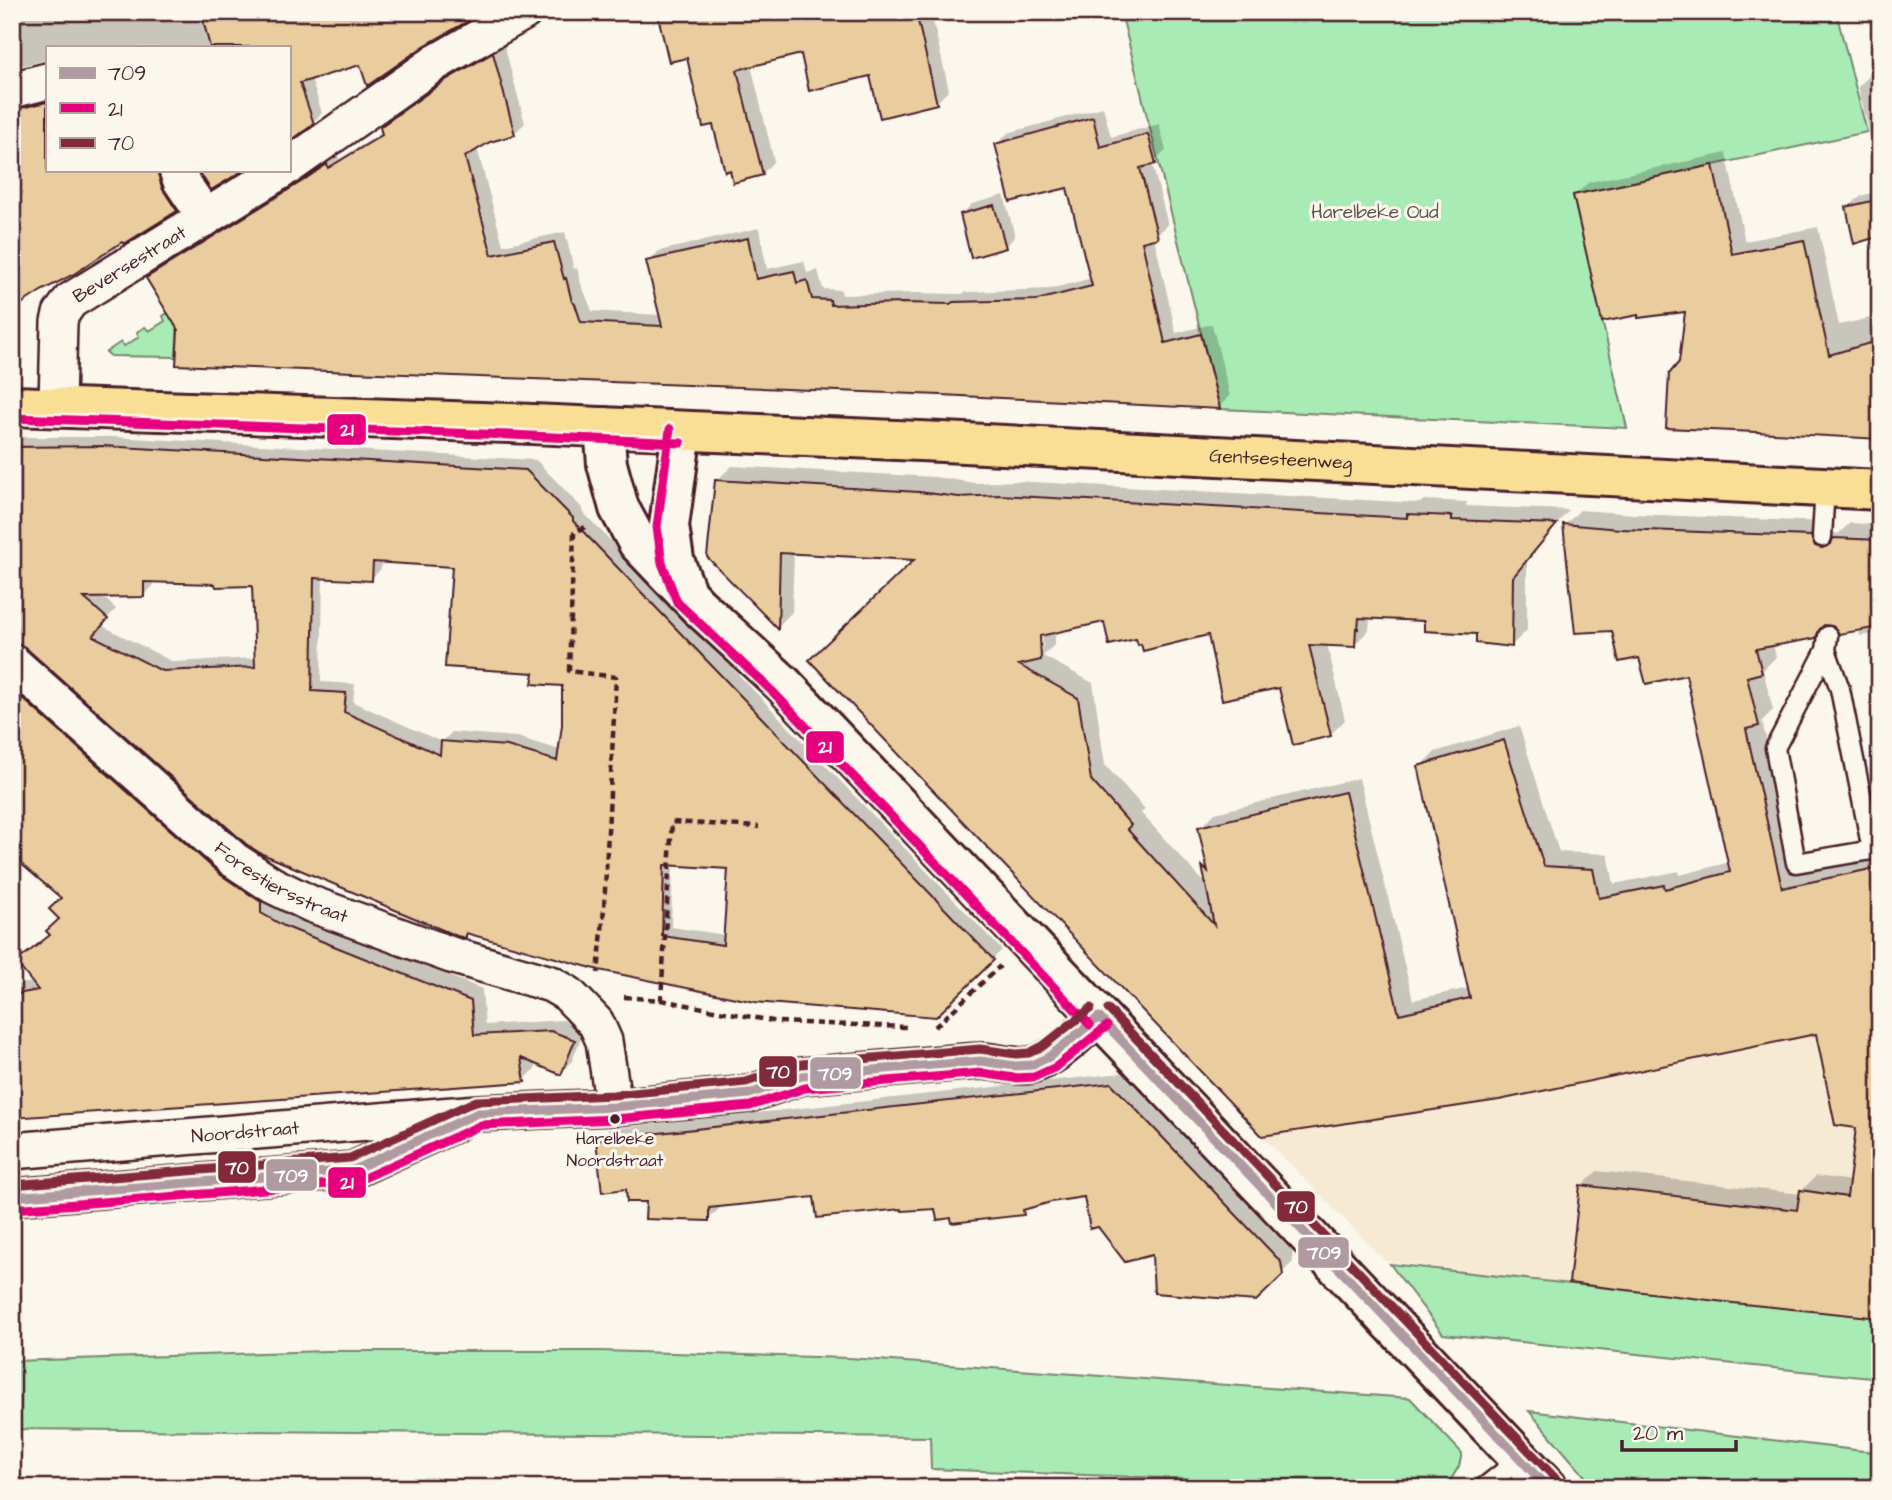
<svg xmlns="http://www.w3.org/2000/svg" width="1892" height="1500" viewBox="0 0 1892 1500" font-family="'Architects Daughter',sans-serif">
<rect width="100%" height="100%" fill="#fbf7ec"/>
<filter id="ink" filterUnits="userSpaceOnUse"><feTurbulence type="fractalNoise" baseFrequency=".0143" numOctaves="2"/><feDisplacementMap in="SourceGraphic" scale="14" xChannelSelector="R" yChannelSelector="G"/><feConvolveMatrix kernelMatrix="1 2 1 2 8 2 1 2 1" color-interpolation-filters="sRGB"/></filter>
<g filter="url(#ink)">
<path fill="#f6ead5" d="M 1880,913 L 1880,1318 L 1733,1303 L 1385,1261 L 1262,1136 L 1423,1111 Z"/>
<path fill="#a8ebb5" stroke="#798570" stroke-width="2" d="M 1121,12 L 1836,12 L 1867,132 L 1573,195 L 1627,428 L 1220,409 Z
M 174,309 L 178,321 L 176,357 L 111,356 L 106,352 L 121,342 L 124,346 L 139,337 L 137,332 L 145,327 L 149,331 L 165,321 L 163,316 Z
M 1390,1264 L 1880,1318 L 1880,1379 L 1443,1334 Z
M 326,1351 L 600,1351 L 849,1358 L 1410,1398 L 1462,1453 L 1459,1466 L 1446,1488 L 1421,1488 L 931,1469 L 930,1437 L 12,1429 L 12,1361 Z
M 1529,1411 L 1880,1453 L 1880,1488 L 1595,1488 Z"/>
<path fill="#0003" fill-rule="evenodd" d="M 12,12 L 480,12 L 361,62 L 311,78 L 322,113 L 312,123 L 289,140 L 289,47 L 47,47 L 47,60 L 12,68 Z
M 659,12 L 954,12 L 932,17 L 949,90 L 936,103 L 871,74 L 802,52 L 751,65 L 774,161 L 762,174 L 714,123 L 688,56 Z
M 504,44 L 525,123 L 514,134 L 489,140 L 477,148 L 503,245 L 565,232 L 574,269 L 577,268 L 583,291 L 585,293 L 592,311 L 661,315 L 648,262 L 659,251 L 759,228 L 767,269 L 804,261 L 807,273 L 818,270 L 823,289 L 841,290 L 842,295 L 914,293 L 962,294 L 966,292 L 1050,289 L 1092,278 L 1068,186 L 997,144 L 1008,133 L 1103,107 L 1111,137 L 1159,124 L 1166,151 L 1152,163 L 1168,225 L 1154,237 L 1176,333 L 1212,324 L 1230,396 L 1219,407 L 180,329 L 148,278 L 159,267 L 314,172 L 338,155 L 339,159 L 383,132 L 382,127 L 393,116 L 459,69 Z
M 1880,73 L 1880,174 L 1858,87 L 1870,75 Z
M 47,96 L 47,106 L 18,113 L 17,110 L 26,101 Z
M 47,136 L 47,170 L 168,170 L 185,201 L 176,210 L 124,242 L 12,153 Z
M 1726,153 L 1745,241 L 1818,227 L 1839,325 L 1880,316 L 1880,437 L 1681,363 L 1687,310 L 1575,195 L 1589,182 Z
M 1880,191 L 1880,234 L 1848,208 L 1860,196 Z
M 1004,195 L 1015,236 L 1005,247 L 962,214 L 972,204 Z
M 12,437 L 114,437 L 536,460 L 582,508 L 582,511 L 1002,950 L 935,1015 L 470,932 L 466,937 L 12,634 ZM 382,561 L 453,565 L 536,672 L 563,684 L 564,725 L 560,750 L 517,737 L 452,732 L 442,742 L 353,702 L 355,684 L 321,682 L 323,577 L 371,579 L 381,569 ZM 153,580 L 254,584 L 256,658 L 173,662 L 101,625 L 116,609 L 102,596 L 143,596 L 153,586 ZM 673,864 L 730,867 L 726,935 L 671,927 Z
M 732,466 L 935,477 L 975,483 L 1015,481 L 1420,503 L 1424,500 L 1467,502 L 1466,506 L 1569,510 L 1527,560 L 1527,630 L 1512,645 L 1478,632 L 1426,620 L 1370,617 L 1369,630 L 1354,645 L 1327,644 L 1345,720 L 1330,735 L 1280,686 L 1210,633 L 1138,637 L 1105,620 L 1055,631 L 1055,644 L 1043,656 L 1093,683 L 1105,765 L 1145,809 L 1141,813 L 1208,887 L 1204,866 L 1208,862 L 1200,828 L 1215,813 L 1359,778 L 1413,1000 L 1469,988 L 1420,767 L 1435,752 L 1519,726 L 1559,852 L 1608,854 L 1614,884 L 1679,871 L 1680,875 L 1730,862 L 1687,673 L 1641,656 L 1613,629 L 1565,525 L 1580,510 L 1635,514 L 1826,522 L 1830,531 L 1838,534 L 1850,523 L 1880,525 L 1880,633 L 1860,636 L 1859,629 L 1837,626 L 1829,623 L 1815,636 L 1773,644 L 1776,657 L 1763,670 L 1773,710 L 1762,721 L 1797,874 L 1880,856 L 1880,1317 L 1582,1186 L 1597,1171 L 1801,1194 L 1801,1191 L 1816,1176 L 1851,1181 L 1858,1126 L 1817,1032 L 1263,1134 L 917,559 L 794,552 L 792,612 L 778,626 L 709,556 L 716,481 ZM 1038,627 L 1042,627 L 1043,650 L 1039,650 Z
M 12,682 L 296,914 L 482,989 L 485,1025 L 563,1020 L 585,1028 L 572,1061 L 560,1073 L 535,1062 L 536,1068 L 524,1080 L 12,1116 L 12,985 L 34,982 L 18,962 L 51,934 L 60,919 L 63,897 L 12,854 Z
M 1880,735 L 1880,774 L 1874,741 Z
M 1122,1073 L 1292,1251 L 1293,1262 L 1255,1299 L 1154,1252 L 1085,1195 L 1050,1200 L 1030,1206 L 1023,1213 L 816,1195 L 720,1205 L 720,1208 L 709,1219 L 648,1201 L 628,1187 L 598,1140 L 609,1129 Z"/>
<path fill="#eacd9e" stroke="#4a1f2b" stroke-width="2" fill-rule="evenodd" d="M 201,12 L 481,12 L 482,13 L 424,46 L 367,86 L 360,65 L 300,83 L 314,124 L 289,142 L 289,47 L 210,47 Z
M 657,12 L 916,12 L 937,104 L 880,118 L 870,76 L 809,91 L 801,54 L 737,70 L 763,175 L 733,183 L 730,170 L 725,172 L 713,125 L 703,127 L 687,58 L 669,62 Z
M 493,53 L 515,135 L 490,142 L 465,157 L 492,255 L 554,242 L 564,279 L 566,278 L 572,302 L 575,304 L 581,322 L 662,326 L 646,261 L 748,238 L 756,279 L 794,271 L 797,283 L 807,280 L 812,299 L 830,300 L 831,305 L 902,303 L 950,304 L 953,302 L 1037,300 L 1092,286 L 1067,188 L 1010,202 L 995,144 L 1093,117 L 1100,147 L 1148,134 L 1156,164 L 1140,168 L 1158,238 L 1142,242 L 1165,343 L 1201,334 L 1220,409 L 941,395 L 176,365 L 178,330 L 146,278 L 301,182 L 327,164 L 328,168 L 382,135 L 380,127 L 446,80 Z
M 47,102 L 47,170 L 157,170 L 162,188 L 177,211 L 124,244 L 122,242 L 74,274 L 41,291 L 12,310 L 12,110 Z
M 1713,165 L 1732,254 L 1804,240 L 1829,355 L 1880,340 L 1880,439 L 1756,432 L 1666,428 L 1669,374 L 1679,362 L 1685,312 L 1638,318 L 1638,315 L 1602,322 L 1573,195 Z
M 198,170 L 244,170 L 211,190 Z
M 1880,199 L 1880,236 L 1854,244 L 1846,207 Z
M 994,205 L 1006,248 L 971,258 L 960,214 Z
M 103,446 L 526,470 L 573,518 L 573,521 L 994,960 L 936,1017 L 755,1002 L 599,970 L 466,933 L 466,938 L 457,936 L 260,853 L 246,844 L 25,647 L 17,643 L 12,642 L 12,447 ZM 373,562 L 452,567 L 445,667 L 534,673 L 532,684 L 562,686 L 562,725 L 557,761 L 507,746 L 441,741 L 440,755 L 344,712 L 346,693 L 312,691 L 314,578 L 372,581 ZM 144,582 L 215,584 L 216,587 L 252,586 L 255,667 L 162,671 L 93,636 L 108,619 L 84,598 L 144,597 ZM 664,865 L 728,869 L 723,945 L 662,936 Z
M 715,480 L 919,492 L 959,497 L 999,495 L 1407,518 L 1407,514 L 1452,516 L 1452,520 L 1557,524 L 1513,577 L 1512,647 L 1476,643 L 1476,634 L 1424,631 L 1424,621 L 1359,618 L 1358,629 L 1356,628 L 1355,647 L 1309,645 L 1331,736 L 1293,745 L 1279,688 L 1222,700 L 1208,635 L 1143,651 L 1141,644 L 1138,645 L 1136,639 L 1109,645 L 1104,622 L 1040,636 L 1041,660 L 1019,665 L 1078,698 L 1091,780 L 1131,825 L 1127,829 L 1214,925 L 1202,866 L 1208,872 L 1198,827 L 1345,792 L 1399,1014 L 1470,998 L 1418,766 L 1504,740 L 1544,866 L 1593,869 L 1599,898 L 1664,885 L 1665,889 L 1730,872 L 1686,675 L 1646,684 L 1639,658 L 1619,662 L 1612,631 L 1575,633 L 1563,524 L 1620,529 L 1811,536 L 1815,546 L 1822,548 L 1831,544 L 1833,538 L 1880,540 L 1880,627 L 1839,634 L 1834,627 L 1824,625 L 1819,630 L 1816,638 L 1756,649 L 1762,673 L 1747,677 L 1759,726 L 1746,729 L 1782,888 L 1880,867 L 1880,1318 L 1733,1303 L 1569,1283 L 1580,1185 L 1797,1210 L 1800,1190 L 1847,1197 L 1856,1128 L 1835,1125 L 1816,1034 L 1499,1100 L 1262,1136 L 809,660 L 914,560 L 780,553 L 778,629 L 707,557 Z
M 12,689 L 221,875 L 261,902 L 261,913 L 284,926 L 471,1001 L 474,1035 L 551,1031 L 575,1040 L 561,1075 L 521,1058 L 525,1082 L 12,1118 L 12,995 L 38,990 L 16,962 L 50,935 L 46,931 L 59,919 L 49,909 L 61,898 L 12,856 Z
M 1111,1083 L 1281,1262 L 1283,1275 L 1256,1301 L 1154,1293 L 1152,1255 L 1125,1262 L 1098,1227 L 1090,1229 L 1084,1197 L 1051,1202 L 1023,1210 L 1024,1215 L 952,1223 L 951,1218 L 937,1220 L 935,1209 L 902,1211 L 901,1209 L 817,1218 L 814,1197 L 709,1208 L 709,1221 L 645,1219 L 646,1202 L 627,1202 L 626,1189 L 602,1192 L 596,1140 Z"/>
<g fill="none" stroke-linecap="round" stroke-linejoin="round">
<g stroke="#4a1f2b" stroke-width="23">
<path id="lane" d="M 1822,537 L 1825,487
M 1826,650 L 1840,689 L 1872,850 L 1796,863 L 1775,748 L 1826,650 L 1828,636
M 1483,1488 L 1520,1459"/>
</g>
<g stroke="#4a1f2b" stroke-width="40">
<g id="street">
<path d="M 12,90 L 47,81"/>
<path d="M 289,166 L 435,63 L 524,12"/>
<path d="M 177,170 L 181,181 L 206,218"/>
<path id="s1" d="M 57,406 L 59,322 L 61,314 L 70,301 L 282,170"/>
<path id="s2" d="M 12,662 L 234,860 L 272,885 L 311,904 L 451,955 L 551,984 L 568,994 L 596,1023 L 604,1041 L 614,1107"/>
<path id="s3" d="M 12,1151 L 478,1113 L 614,1107 L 749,1094 L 802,1076 L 965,1062 C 970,1062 976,1061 982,1061 C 998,1062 1015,1068 1031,1065 C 1055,1060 1080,1032 1099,1017"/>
<path d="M 12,1197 L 353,1170 L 456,1123"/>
</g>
</g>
<g stroke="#4a1f2b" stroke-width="44">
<path id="secondary" d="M 604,427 L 607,464 L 619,508 L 638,543 L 698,606 L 783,684 L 1548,1488
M 682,431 L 669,526 L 674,560 L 685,589"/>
</g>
<g stroke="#4a1f2b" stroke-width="44">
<g id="primary">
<path id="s4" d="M 12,406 L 510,423 L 965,443 L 1880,490"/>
</g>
</g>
<path stroke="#4a1f2b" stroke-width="4.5" stroke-dasharray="7 5" stroke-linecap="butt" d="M 585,527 L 574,533 L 569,671 L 616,677 L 604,909 L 598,973
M 624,997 L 661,1000 L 672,822 L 759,827
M 661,1000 L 778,1022 L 906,1027
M 935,1027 L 1000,966"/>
<use href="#lane" stroke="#fbf7ec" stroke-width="18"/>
<use href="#street" stroke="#fbf7ec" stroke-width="35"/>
<use href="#secondary" stroke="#fbf7ec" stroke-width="38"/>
<use href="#primary" stroke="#f9df96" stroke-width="38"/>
<g stroke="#fbf7ec" stroke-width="14">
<path id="bus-1" d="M 1099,1017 L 1548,1488
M 12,1197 L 353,1170 L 478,1113 L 614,1107 L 749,1094 L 802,1076 L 981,1061 L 1015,1066 L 1032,1065 L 1049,1057 L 1099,1017"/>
</g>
<g stroke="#fbf7ec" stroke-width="14">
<path id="bus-2" d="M 12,418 L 510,435 L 681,443
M 670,429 L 657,527 L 662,563 L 677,602 L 774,693 L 1090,1025
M 13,1209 L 355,1182 L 481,1125 L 615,1119 L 750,1106 L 805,1088 L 981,1073 L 1014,1078 L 1034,1077 L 1056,1067 L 1107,1026"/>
</g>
<g stroke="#fbf7ec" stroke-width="14">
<path id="bus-3" d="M 1108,1009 L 1557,1480
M 12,1185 L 350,1158 L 476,1101 L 613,1095 L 746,1082 L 801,1064 L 980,1049 L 1016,1054 L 1029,1053 L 1043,1046 L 1091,1008"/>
</g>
<use href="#bus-1" stroke="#ae9aa0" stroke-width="9"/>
<use href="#bus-2" stroke="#e6007e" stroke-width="9"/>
<use href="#bus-3" stroke="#822a3a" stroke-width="9"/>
</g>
</g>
<circle fill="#4a1f2b" stroke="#fbf7ec" stroke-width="2.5" cx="615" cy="1119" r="6"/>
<g text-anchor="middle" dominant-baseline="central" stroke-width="6" stroke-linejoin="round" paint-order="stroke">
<g font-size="17" fill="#4a1f2b" stroke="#fbf7ec">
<text x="615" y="1139">Harelbeke<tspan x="615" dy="22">Noordstraat</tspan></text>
</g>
<g font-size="19" fill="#62524e" stroke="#fbf7ec">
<text x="1375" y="212">Harelbeke Oud</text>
</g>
<g font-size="19" fill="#4a1f2b" stroke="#fbf7ec">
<text stroke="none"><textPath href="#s1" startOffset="178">Beversestraat</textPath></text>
<text stroke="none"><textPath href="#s4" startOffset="1270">Gentsesteenweg</textPath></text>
<text stroke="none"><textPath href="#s2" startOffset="350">Forestiersstraat</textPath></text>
<text stroke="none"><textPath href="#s3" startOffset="234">Noordstraat</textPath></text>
</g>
</g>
<g stroke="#fbf7ec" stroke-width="2.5">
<rect x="326" y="413" width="41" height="33" rx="7" fill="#e6007e"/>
<rect x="805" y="730" width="40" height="34" rx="7" fill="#e6007e"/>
<rect x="758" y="1055" width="40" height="33" rx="7" fill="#822a3a"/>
<rect x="809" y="1056" width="53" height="34" rx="7" fill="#ae9aa0"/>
<rect x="217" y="1150" width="40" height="34" rx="7" fill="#822a3a"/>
<rect x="265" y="1158" width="53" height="34" rx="7" fill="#ae9aa0"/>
<rect x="327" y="1166" width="40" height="33" rx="7" fill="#e6007e"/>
<rect x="1276" y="1190" width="40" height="33" rx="7" fill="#822a3a"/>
<rect x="1297" y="1236" width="53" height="33" rx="7" fill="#ae9aa0"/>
</g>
<g font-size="19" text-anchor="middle" font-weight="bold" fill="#fff">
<text x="347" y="436">21</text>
<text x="825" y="753">21</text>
<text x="778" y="1078">70</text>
<text x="835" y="1080">709</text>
<text x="237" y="1174">70</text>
<text x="291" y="1182">709</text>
<text x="347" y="1189">21</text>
<text x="1296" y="1213">70</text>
<text x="1324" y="1259">709</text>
</g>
<rect width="1892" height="1500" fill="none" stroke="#fbf7ec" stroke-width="42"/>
<rect x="21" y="21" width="1850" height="1458" fill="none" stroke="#4a1f2b" stroke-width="2.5" filter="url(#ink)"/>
<rect x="46" y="46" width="245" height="126" fill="#fbf7ec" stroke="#b4a19f" stroke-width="2"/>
<rect x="60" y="68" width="35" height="10" fill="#ae9aa0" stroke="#b4a19f" stroke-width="2"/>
<text x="108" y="80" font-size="21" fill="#4a1f2b">709</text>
<rect x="60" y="103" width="35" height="10" fill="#e6007e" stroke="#b4a19f" stroke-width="2"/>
<text x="108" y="116" font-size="21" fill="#4a1f2b">21</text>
<rect x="60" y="138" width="35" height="10" fill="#822a3a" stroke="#b4a19f" stroke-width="2"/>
<text x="108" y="150" font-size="21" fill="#4a1f2b">70</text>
<path d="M1622 1440v10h114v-10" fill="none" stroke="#4a1f2b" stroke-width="3.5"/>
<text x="1633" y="1440" font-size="21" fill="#4a1f2b" stroke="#fbf7ec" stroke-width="5" paint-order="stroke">20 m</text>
</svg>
